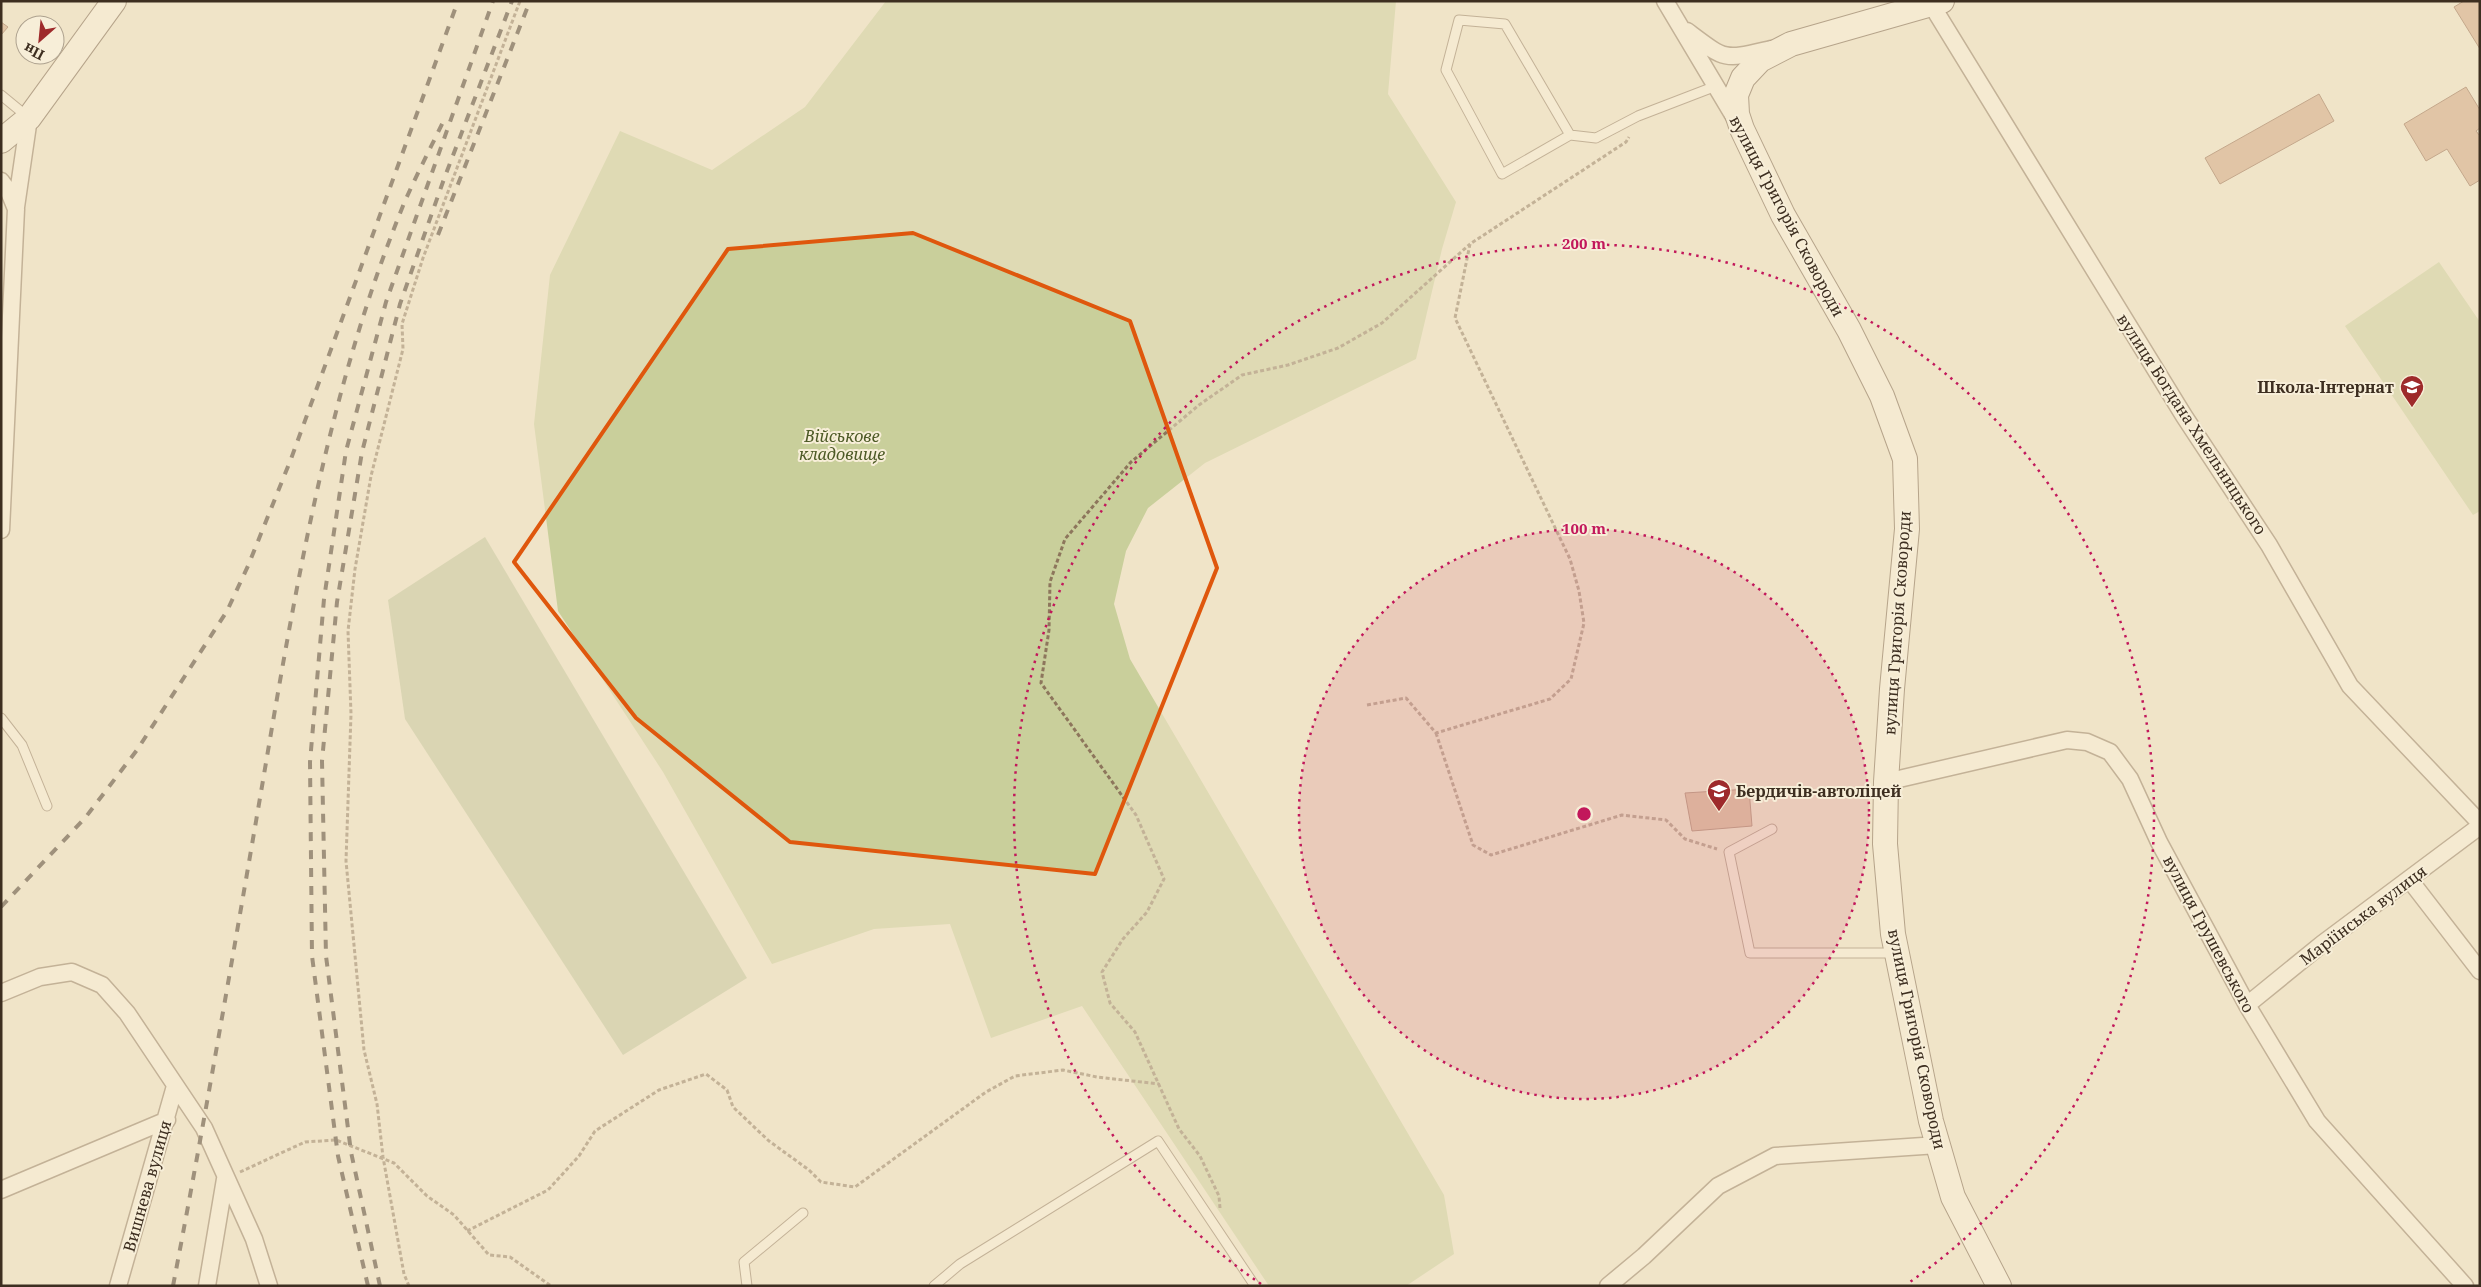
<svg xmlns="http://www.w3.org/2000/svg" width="2481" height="1287" viewBox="0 0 2481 1287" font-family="'Noto Serif',serif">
<rect width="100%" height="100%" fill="#f0e4c8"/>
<path fill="#c9cf9b" d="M 886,1 L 1396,1 L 1388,94 L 1456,202 L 1442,249 L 1416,359 L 1205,463 L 1148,508 L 1126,551 L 1114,604 L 1130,659 L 1444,1195 L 1454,1254 L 1406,1286 L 1269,1286 L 1082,1006 L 991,1038 L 950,924 L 874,929 L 772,964 L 663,772 L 558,611 L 534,424 L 550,275 L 620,131 L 712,170 L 805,107 Z
M 2439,262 L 2480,322 L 2480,511 L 2473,515 L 2345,326 Z"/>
<path fill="#bfc49a" d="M 485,537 L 747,978 L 623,1055 L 405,719 L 388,600 Z"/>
<path fill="#cf9f7d" stroke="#8d5f41" d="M 2464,1 L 2480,1 L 2480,49 L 2454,7 Z
M 1,22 L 8,27 L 1,35 Z
M 2466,87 L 2480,110 L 2480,128 L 2476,131 L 2480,136 L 2480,180 L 2470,186 L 2447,149 L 2426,161 L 2404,124 Z
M 2319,94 L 2334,121 L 2220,184 L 2205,158 Z
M 1749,789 L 1752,826 L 1692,831 L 1685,793 Z"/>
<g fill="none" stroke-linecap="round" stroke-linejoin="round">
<g stroke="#8d765c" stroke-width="11">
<path id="lane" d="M 1,95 L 29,118
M 1570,135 L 1502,174 L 1446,70 L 1459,20 L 1505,24 L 1570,135 L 1596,138 L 1638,116 L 1716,86
M 1,718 L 22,745 L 47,806
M 1772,829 L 1729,852 L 1750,953 L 1897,953
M 747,1286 L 744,1262 L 803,1213
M 934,1286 L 960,1264 L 1158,1141 L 1255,1286"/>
</g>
<g stroke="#8d765c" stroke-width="19">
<path id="street" d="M 1665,1 L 1736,120
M 1931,4 L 2184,416 L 2269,545 L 2350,686 L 2480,823
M 1687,31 C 1727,61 1723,60 1771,49
M 1,181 L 9,192 L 16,209 L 1,530
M 16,207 L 29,118
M 1886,782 L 2067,740 L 2087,742 L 2110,752 L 2130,779 L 2159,842 L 2247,1005 L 2317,1121 L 2465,1286
M 2409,879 L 2480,971
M 1,993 L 40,977 L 72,972 L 102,985 L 127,1013 L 204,1128 L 254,1239 L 269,1286
M 2247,1005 L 2322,944 L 2480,826
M 1,1190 L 167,1120
M 118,1286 L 175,1086
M 207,1286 L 225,1179
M 1608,1286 L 1644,1256 L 1718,1186 L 1775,1156 L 1938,1145"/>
</g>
<g stroke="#6f573f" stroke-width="26">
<path id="secondary" d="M 1942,1 L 1791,44 L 1760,60 L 1743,78 L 1736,95 L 1737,114 L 1742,129 L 1783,215 L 1849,330 L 1882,396 L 1905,459 L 1907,529 L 1892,689 L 1886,782 L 1885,844 L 1893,934 L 1931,1121 L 1953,1197 L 1999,1286
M 1,141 L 29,118 L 114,1"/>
</g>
<path stroke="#8d765c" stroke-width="3" stroke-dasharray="4 2.5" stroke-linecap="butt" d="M 1367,705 L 1406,698 L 1436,733 L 1550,699 L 1571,679 L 1584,623 L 1579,591 L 1570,559 L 1455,318 L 1470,244 L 1626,142 L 1629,137
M 1436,733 L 1473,845 L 1491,855 L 1622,815 L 1666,820 L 1685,839 L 1717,849
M 240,1172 L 305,1142 L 336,1140 L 394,1163 L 427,1196 L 454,1215 L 489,1255 L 510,1257 L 551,1286
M 1220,1208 L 1219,1196 L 1200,1156 L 1179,1129 L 1135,1032 L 1110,1003 L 1102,972 L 1123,939 L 1147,912 L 1164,879 L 1136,815 L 1041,683 L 1049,630 L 1050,582 L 1065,539 L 1131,462 L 1199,405 L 1242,375 L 1288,365 L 1338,348 L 1382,323 L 1470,244
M 467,1231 L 548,1190 L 579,1156 L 595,1131 L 659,1090 L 706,1074 L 727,1090 L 733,1107 L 769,1141 L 809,1170 L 821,1182 L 855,1187 L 986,1092 L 1015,1076 L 1063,1070 L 1097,1077 L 1159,1084
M 409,1286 L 404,1274 L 383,1157 L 377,1104 L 364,1050 L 346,861 L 351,714 L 348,631 L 355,569 L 371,476 L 403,349 L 402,324 L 423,258 L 520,1"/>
<use href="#lane" stroke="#faf1dc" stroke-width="9"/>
<use href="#street" stroke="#faf1dc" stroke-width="16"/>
<use href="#secondary" stroke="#faf1dc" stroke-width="24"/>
<path stroke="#3d2e20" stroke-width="4" stroke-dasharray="9 9" stroke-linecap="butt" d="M 438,235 L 530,1
M 1,907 L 85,818 L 137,750 L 227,611 L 248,566 L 291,459 L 458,1
M 173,1286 C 204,1124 232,961 260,798 C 294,598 327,390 405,201 C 417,174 431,147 444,120
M 368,1286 L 338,1156 L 312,956 L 310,762 L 324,599 L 346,451 L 386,302 L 493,1
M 380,1286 L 351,1152 L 326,956 L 322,761 L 337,602 L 362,452 L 400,304 L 444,179 L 512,1"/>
</g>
<path d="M0 0H2481V1287H0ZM 913,233 L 1130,321 L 1217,568 L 1095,874 L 790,842 L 636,718 L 514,562 L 728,249 Z" fill="#f0e4c8" fill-opacity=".55" fill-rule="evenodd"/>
<path fill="none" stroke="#df570d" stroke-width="4" stroke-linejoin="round" d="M 913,233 L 1130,321 L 1217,568 L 1095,874 L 790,842 L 636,718 L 514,562 L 728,249 Z"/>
<circle cx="1584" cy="814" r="285" fill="#c2185b" fill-opacity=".12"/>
<g fill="none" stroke="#c2185b" stroke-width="2.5" stroke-dasharray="2.5 5">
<circle cx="1584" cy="814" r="285"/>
<path d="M1261 1284A570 570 0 1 1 1907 1284"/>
</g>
<defs>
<g id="school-pin" transform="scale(1.25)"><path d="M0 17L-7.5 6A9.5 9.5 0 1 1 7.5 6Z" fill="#9e2a2b" stroke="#f7eed8"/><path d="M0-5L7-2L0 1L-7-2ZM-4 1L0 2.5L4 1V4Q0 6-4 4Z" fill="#fff"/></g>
</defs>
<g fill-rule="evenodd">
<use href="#school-pin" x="2412" y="387"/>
<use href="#school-pin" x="1719" y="791"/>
</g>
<g text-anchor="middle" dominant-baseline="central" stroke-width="4" stroke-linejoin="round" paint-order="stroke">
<g font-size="16" fill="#3d2e20" stroke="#f7eed8">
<text transform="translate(1787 216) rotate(62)">вулиця Григорія Сковороди</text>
<text transform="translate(2192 424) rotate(57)">вулиця Богдана Хмельницького</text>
<text transform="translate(1897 623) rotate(-86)">вулиця Григорія Сковороди</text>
<text transform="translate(2363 915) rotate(-37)">Маріїнська вулиця</text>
<text transform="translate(2209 934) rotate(62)">вулиця Грушевського</text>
<text transform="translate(1917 1039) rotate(78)">вулиця Григорія Сковороди</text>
<text transform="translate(147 1186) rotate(-74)">Вишнева вулиця</text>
</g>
<g font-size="16" font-weight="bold" fill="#3d2e20" stroke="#f7eed8" text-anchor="end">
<text x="2394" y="387">Школа-Інтернат</text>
<text x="1736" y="791" text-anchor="start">Бердичів-автоліцей</text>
</g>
<g font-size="16" font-style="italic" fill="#4d5a26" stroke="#f7eed8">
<text x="842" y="436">Військове<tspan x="842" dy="18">кладовище</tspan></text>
</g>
</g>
<circle cx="1584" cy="814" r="8" fill="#c2185b" stroke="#f7eed8" stroke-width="2.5"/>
<g font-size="15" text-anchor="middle" font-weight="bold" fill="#c2185b" stroke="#f7eed8" stroke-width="4" stroke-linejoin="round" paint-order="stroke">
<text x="1584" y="249">200 m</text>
<text x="1584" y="534">100 m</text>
</g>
<rect width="2481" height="1287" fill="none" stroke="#3d2e20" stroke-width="5"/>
<g transform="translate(40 40) rotate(207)"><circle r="24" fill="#f7eed8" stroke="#ada18e"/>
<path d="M0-4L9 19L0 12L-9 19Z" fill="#9e2a2b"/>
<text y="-8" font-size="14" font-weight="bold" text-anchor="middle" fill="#3d2e20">Пн</text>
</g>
</svg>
